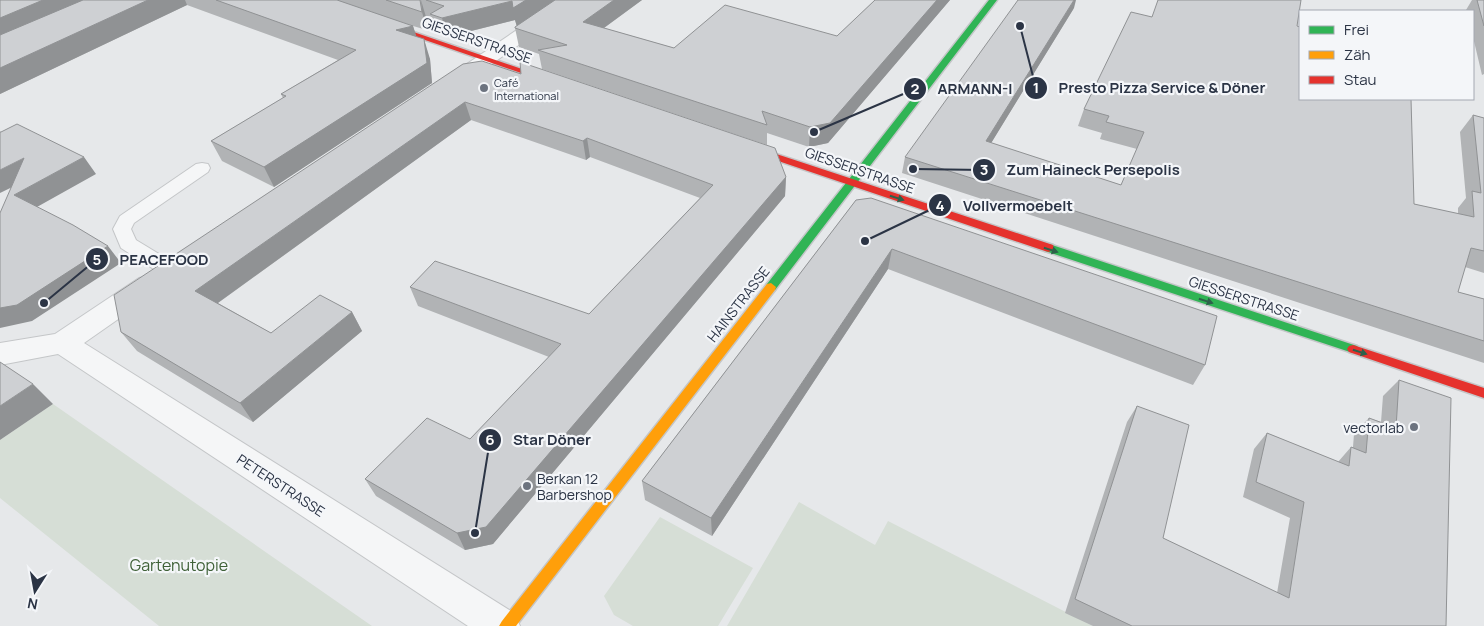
<svg xmlns="http://www.w3.org/2000/svg" width="1484" height="626" viewBox="0 0 1484 626" font-family="Manrope,sans-serif">
<rect width="100%" height="100%" fill="#e6e8ea"/>
<path fill="#d6ded6" d="M 53,404 L 372,626 L 159,626 L 0,498 L 0,440 Z
M 799,502 L 875,545 L 888,521 L 1093,626 L 727,626 Z
M 660,517 L 753,568 L 718,626 L 633,626 L 614,615 L 604,596 Z"/>
<g fill="none" stroke-linecap="round" stroke-linejoin="round">
<g stroke="#c4c6c8" stroke-width="2">
<path id="lane" d="M 202,163 L 208,164 L 210,168 L 208,172 L 134,223 L 131,229 L 136,240 L 177,265 L 180,270 L 177,275 L 170,277 L 163,275 L 121,248 L 113,229 L 120,216 L 196,164 Z"/>
</g>
<g stroke="#c4c6c8" stroke-width="2">
<path id="street" d="M 561,0 L 582,0 L 469,80 L 462,82 L 455,80 L 452,76 L 455,72 Z
M 148,276 L 157,278 L 161,285 L 157,292 L 84,343 L 514,613 L 520,626 L 468,626 L 58,354 L 0,365 L 0,343 L 55,334 L 139,278 Z"/>
</g>
<g stroke="#c4c6c8" stroke-width="3">
<path id="fast" d="M 989,0 L 997,0 L 775,290 L 767,290 L 766,287 L 767,284 Z
M 1049,244 L 1357,346 L 1359,349 L 1357,352 L 1353,353 L 1045,251 L 1044,248 L 1045,245 Z"/>
</g>
<g stroke="#c4c6c8" stroke-width="3">
<path id="slow" d="M 771,283 L 776,287 L 775,290 L 516,626 L 499,626 L 502,621 L 767,284 Z"/>
</g>
<g stroke="#c4c6c8" stroke-width="3">
<path id="jam" d="M 309,0 L 320,0 L 560,82 L 559,84 L 553,84 Z
M 743,143 L 1053,245 L 1054,248 L 1049,252 L 1045,251 L 740,148 L 740,144 Z
M 1353,345 L 1484,388 L 1484,398 L 1349,352 L 1347,349 L 1349,346 Z"/>
</g>
<use href="#lane" fill="#f5f6f7" fill-rule="evenodd"/>
<use href="#street" fill="#f5f6f7" fill-rule="evenodd"/>
<use href="#fast" fill="#30b455" fill-rule="evenodd"/>
<use href="#slow" fill="#ff9f0a" fill-rule="evenodd"/>
<use href="#jam" fill="#e5322d" fill-rule="evenodd"/>
</g>
<path fill="#b1b3b5" d="M 0,0 L 642,0 L 604,28 L 674,48 L 837,36 L 875,0 L 950,0 L 828,143 L 809,147 L 767,133 L 767,145 L 542,69 L 539,54 L 519,47 L 515,28 L 517,26 L 515,20 L 447,37 L 435,33 L 431,19 L 426,17 L 427,30 L 413,26 L 416,37 L 430,59 L 432,83 L 274,187 L 222,161 L 211,141 L 283,98 L 281,94 L 338,60 L 187,5 L 0,94 Z
M 1472,0 L 1484,0 L 1484,74 L 1482,75 L 1473,37 L 1473,11 L 1466,11 L 1466,10 Z
M 1074,8 L 991,143 L 1121,185 L 1137,149 L 1100,139 L 1102,133 L 1078,126 L 1084,109 L 1152,17 L 1297,26 L 1414,204 L 1458,214 L 1458,208 L 1466,198 L 1460,132 L 1473,115 L 1484,118 L 1484,273 L 1465,267 L 1458,292 L 1484,299 L 1484,363 L 902,173 L 905,157 Z
M 463,64 L 786,177 L 785,196 L 493,544 L 465,550 L 376,496 L 365,479 L 470,439 L 549,357 L 418,306 L 410,287 L 589,314 L 700,198 L 590,157 L 586,160 L 471,120 L 218,303 L 271,333 L 352,312 L 362,331 L 253,422 L 137,351 L 121,332 Z
M 856,200 L 1205,365 L 1193,385 L 888,269 L 712,536 L 645,500 L 642,481 Z
M 1399,380 L 1446,626 L 1093,626 L 1065,613 L 1127,422 L 1137,406 L 1163,538 L 1277,593 L 1290,518 L 1243,497 L 1254,449 L 1267,433 L 1338,462 L 1351,447 L 1353,447 L 1354,434 L 1369,418 L 1381,422 L 1383,396 Z"/>
<path fill="#909294" d="M 43,0 L 97,0 L 0,43 L 0,18 Z
M 148,0 L 185,0 L 187,5 L 0,94 L 0,68 Z
M 421,0 L 426,17 L 427,30 L 422,12 Z
M 526,0 L 558,0 L 517,27 L 515,20 L 447,37 L 442,18 L 512,1 Z
M 614,0 L 642,0 L 586,41 L 583,22 Z
M 937,0 L 950,0 L 828,143 L 809,147 L 810,127 Z
M 1074,0 L 1076,0 L 1074,8 L 982,158 L 986,141 Z
M 413,26 L 419,44 L 396,30 Z
M 424,39 L 430,59 L 432,83 L 274,187 L 264,167 Z
M 465,102 L 471,120 L 208,310 L 195,291 Z
M 587,138 L 590,157 L 586,160 L 583,141 Z
M 84,157 L 96,174 L 28,212 L 14,195 Z
M 24,158 L 37,175 L 0,193 L 0,170 Z
M 786,177 L 785,196 L 493,544 L 465,550 L 457,533 Z
M 108,246 L 121,263 L 32,321 L 0,328 L 0,308 Z
M 892,249 L 888,269 L 712,536 L 711,518 Z
M 352,312 L 362,331 L 253,422 L 240,403 Z
M 33,384 L 53,404 L 0,440 L 0,406 Z"/>
<path fill="#ced0d3" stroke="#909294" d="M 0,0 L 43,0 L 0,18 Z
M 83,0 L 148,0 L 0,68 L 0,35 Z
M 216,0 L 337,0 L 413,26 L 396,30 L 424,39 L 427,63 L 264,167 L 211,141 L 286,96 L 281,94 L 356,50 Z
M 386,0 L 420,0 L 422,12 Z
M 426,0 L 526,0 L 513,8 L 512,1 L 442,18 L 430,14 L 444,6 Z
M 555,0 L 614,0 L 583,22 L 674,48 L 725,5 L 837,36 L 875,0 L 937,0 L 830,123 L 810,127 L 762,111 L 767,125 L 538,50 L 567,45 L 515,28 L 515,27 Z
M 1018,0 L 1074,0 L 986,141 L 1121,185 L 1144,132 L 1106,122 L 1109,116 L 1084,109 L 1131,12 L 1152,17 L 1158,0 L 1301,0 L 1297,26 L 1300,27 L 1300,99 L 1411,99 L 1414,204 L 1474,217 L 1472,191 L 1481,193 L 1473,115 L 1484,118 L 1484,251 L 1471,248 L 1458,292 L 1484,299 L 1484,341 L 905,157 Z
M 1477,0 L 1484,0 L 1484,26 Z
M 482,61 L 521,74 L 520,62 L 775,148 L 786,177 L 486,527 L 457,533 L 365,479 L 427,418 L 470,439 L 561,344 L 410,287 L 435,261 L 589,314 L 713,185 L 587,138 L 583,141 L 465,102 L 195,291 L 271,333 L 320,295 L 352,312 L 240,403 L 121,332 L 114,295 L 463,64 Z
M 17,124 L 84,157 L 14,195 L 73,225 L 108,246 L 17,305 L 0,308 L 0,213 L 24,158 L 0,170 L 0,132 L 1,132 Z
M 871,198 L 1217,316 L 1205,365 L 892,249 L 711,518 L 642,481 L 856,200 Z
M 0,362 L 33,384 L 0,406 Z
M 1399,380 L 1451,398 L 1446,626 L 1132,626 L 1075,599 L 1137,406 L 1189,425 L 1163,538 L 1289,598 L 1304,502 L 1256,482 L 1267,433 L 1349,466 L 1351,447 L 1366,453 L 1369,418 L 1396,428 Z"/>
<defs><path id="oneway-solid" d="M-6-.8H1V-3.2L6.5 0L1 3.2V.8H-6Z" transform="scale(1.25)"/></defs>
<g fill="#2d614b">
<use href="#oneway-solid" transform="translate(897 198) rotate(18)"/>
<use href="#oneway-solid" transform="translate(1051 250) rotate(18)"/>
<use href="#oneway-solid" transform="translate(1206 301) rotate(18)"/>
<use href="#oneway-solid" transform="translate(1360 352) rotate(18)"/>
</g>
<g fill="#6c737f" stroke="#f4f6f9" stroke-width="2">
<circle cx="484" cy="88" r="5"/>
<circle cx="1414" cy="427" r="5"/>
<circle cx="527" cy="486" r="5"/>
</g>
<g text-anchor="middle" dominant-baseline="central" stroke-width="4.5" stroke-linejoin="round" paint-order="stroke">
<g font-size="11" fill="#2b3445" stroke="#f4f6f9" text-anchor="start">
<text x="494" y="82">Café<tspan x="494" dy="13">International</tspan></text>
</g>
<g font-size="14" fill="#2b3445" stroke="#f4f6f9">
<text transform="translate(477 40) rotate(19)">GIESSERSTRASSE</text>
<text transform="translate(860 170) rotate(19)">GIESSERSTRASSE</text>
<text transform="translate(1244 298) rotate(18)">GIESSERSTRASSE</text>
<text transform="translate(738 304) rotate(-52)">HAINSTRASSE</text>
<text transform="translate(281 485) rotate(33)">PETERSTRASSE</text>
</g>
<g font-size="14" fill="#2b3445" stroke="#f4f6f9" text-anchor="end">
<text x="1404" y="427">vectorlab</text>
<text x="537" y="478" text-anchor="start">Berkan 12<tspan x="537" dy="16">Barbershop</tspan></text>
</g>
<g font-size="16" fill="#3f6138" stroke="#f4f6f9">
<text x="179" y="565">Gartenutopie</text>
</g>
</g>
<path fill="none" stroke="#2b3445" stroke-width="2" d="M1020 26L1036 88M814 132L915 89M913 169L984 170M865 241L940 205M44 303L97 259M475 533L490 440"/>
<g fill="#2b3445" stroke="#f4f6f9" stroke-width="2">
<circle cx="1020" cy="26" r="5"/>
<circle cx="814" cy="132" r="5"/>
<circle cx="913" cy="169" r="5"/>
<circle cx="865" cy="241" r="5"/>
<circle cx="44" cy="303" r="5"/>
<circle cx="475" cy="533" r="5"/>
<circle cx="1036" cy="88" r="12"/>
<circle cx="915" cy="89" r="12"/>
<circle cx="984" cy="170" r="12"/>
<circle cx="940" cy="205" r="12"/>
<circle cx="97" cy="259" r="12"/>
<circle cx="490" cy="440" r="12"/>
</g>
<g font-size="15" text-anchor="middle" font-weight="bold" fill="#fff">
<text x="1036" y="93">1</text>
<text x="915" y="94">2</text>
<text x="984" y="175">3</text>
<text x="940" y="211">4</text>
<text x="97" y="265">5</text>
<text x="490" y="445">6</text>
</g>
<g font-size="15" text-anchor="middle" font-weight="bold" fill="#2b3445" stroke="#f4f6f9" stroke-width="4.5" stroke-linejoin="round" paint-order="stroke">
<text x="1162" y="93">Presto Pizza Service &amp; Döner</text>
<text x="975" y="94">ARMANN-I</text>
<text x="1093" y="175">Zum Haineck Persepolis</text>
<text x="1018" y="211">Vollvermoebelt</text>
<text x="164" y="265">PEACEFOOD</text>
<text x="552" y="445">Star Döner</text>
</g>
<rect x="1299" y="10" width="175" height="90" fill="#f4f6f9" stroke="#a4a8b1"/>
<rect x="1309" y="26" width="25" height="8" fill="#30b455" stroke="#a4a8b1"/>
<text x="1344" y="35" font-size="15" fill="#2b3445">Frei</text>
<rect x="1309" y="51" width="25" height="8" fill="#ff9f0a" stroke="#a4a8b1"/>
<text x="1344" y="60" font-size="15" fill="#2b3445">Zäh</text>
<rect x="1309" y="76" width="25" height="8" fill="#e5322d" stroke="#a4a8b1"/>
<text x="1344" y="85" font-size="15" fill="#2b3445">Stau</text>
<g transform="translate(35 591) rotate(191)" stroke="#f4f6f9" stroke-width="4" paint-order="stroke">
<path d="M0-4L9 19L0 12L-9 19Z" fill="#2b3445"/>
<text y="-8" font-size="14" font-weight="bold" text-anchor="middle" fill="#2b3445">N</text>
</g>
</svg>
